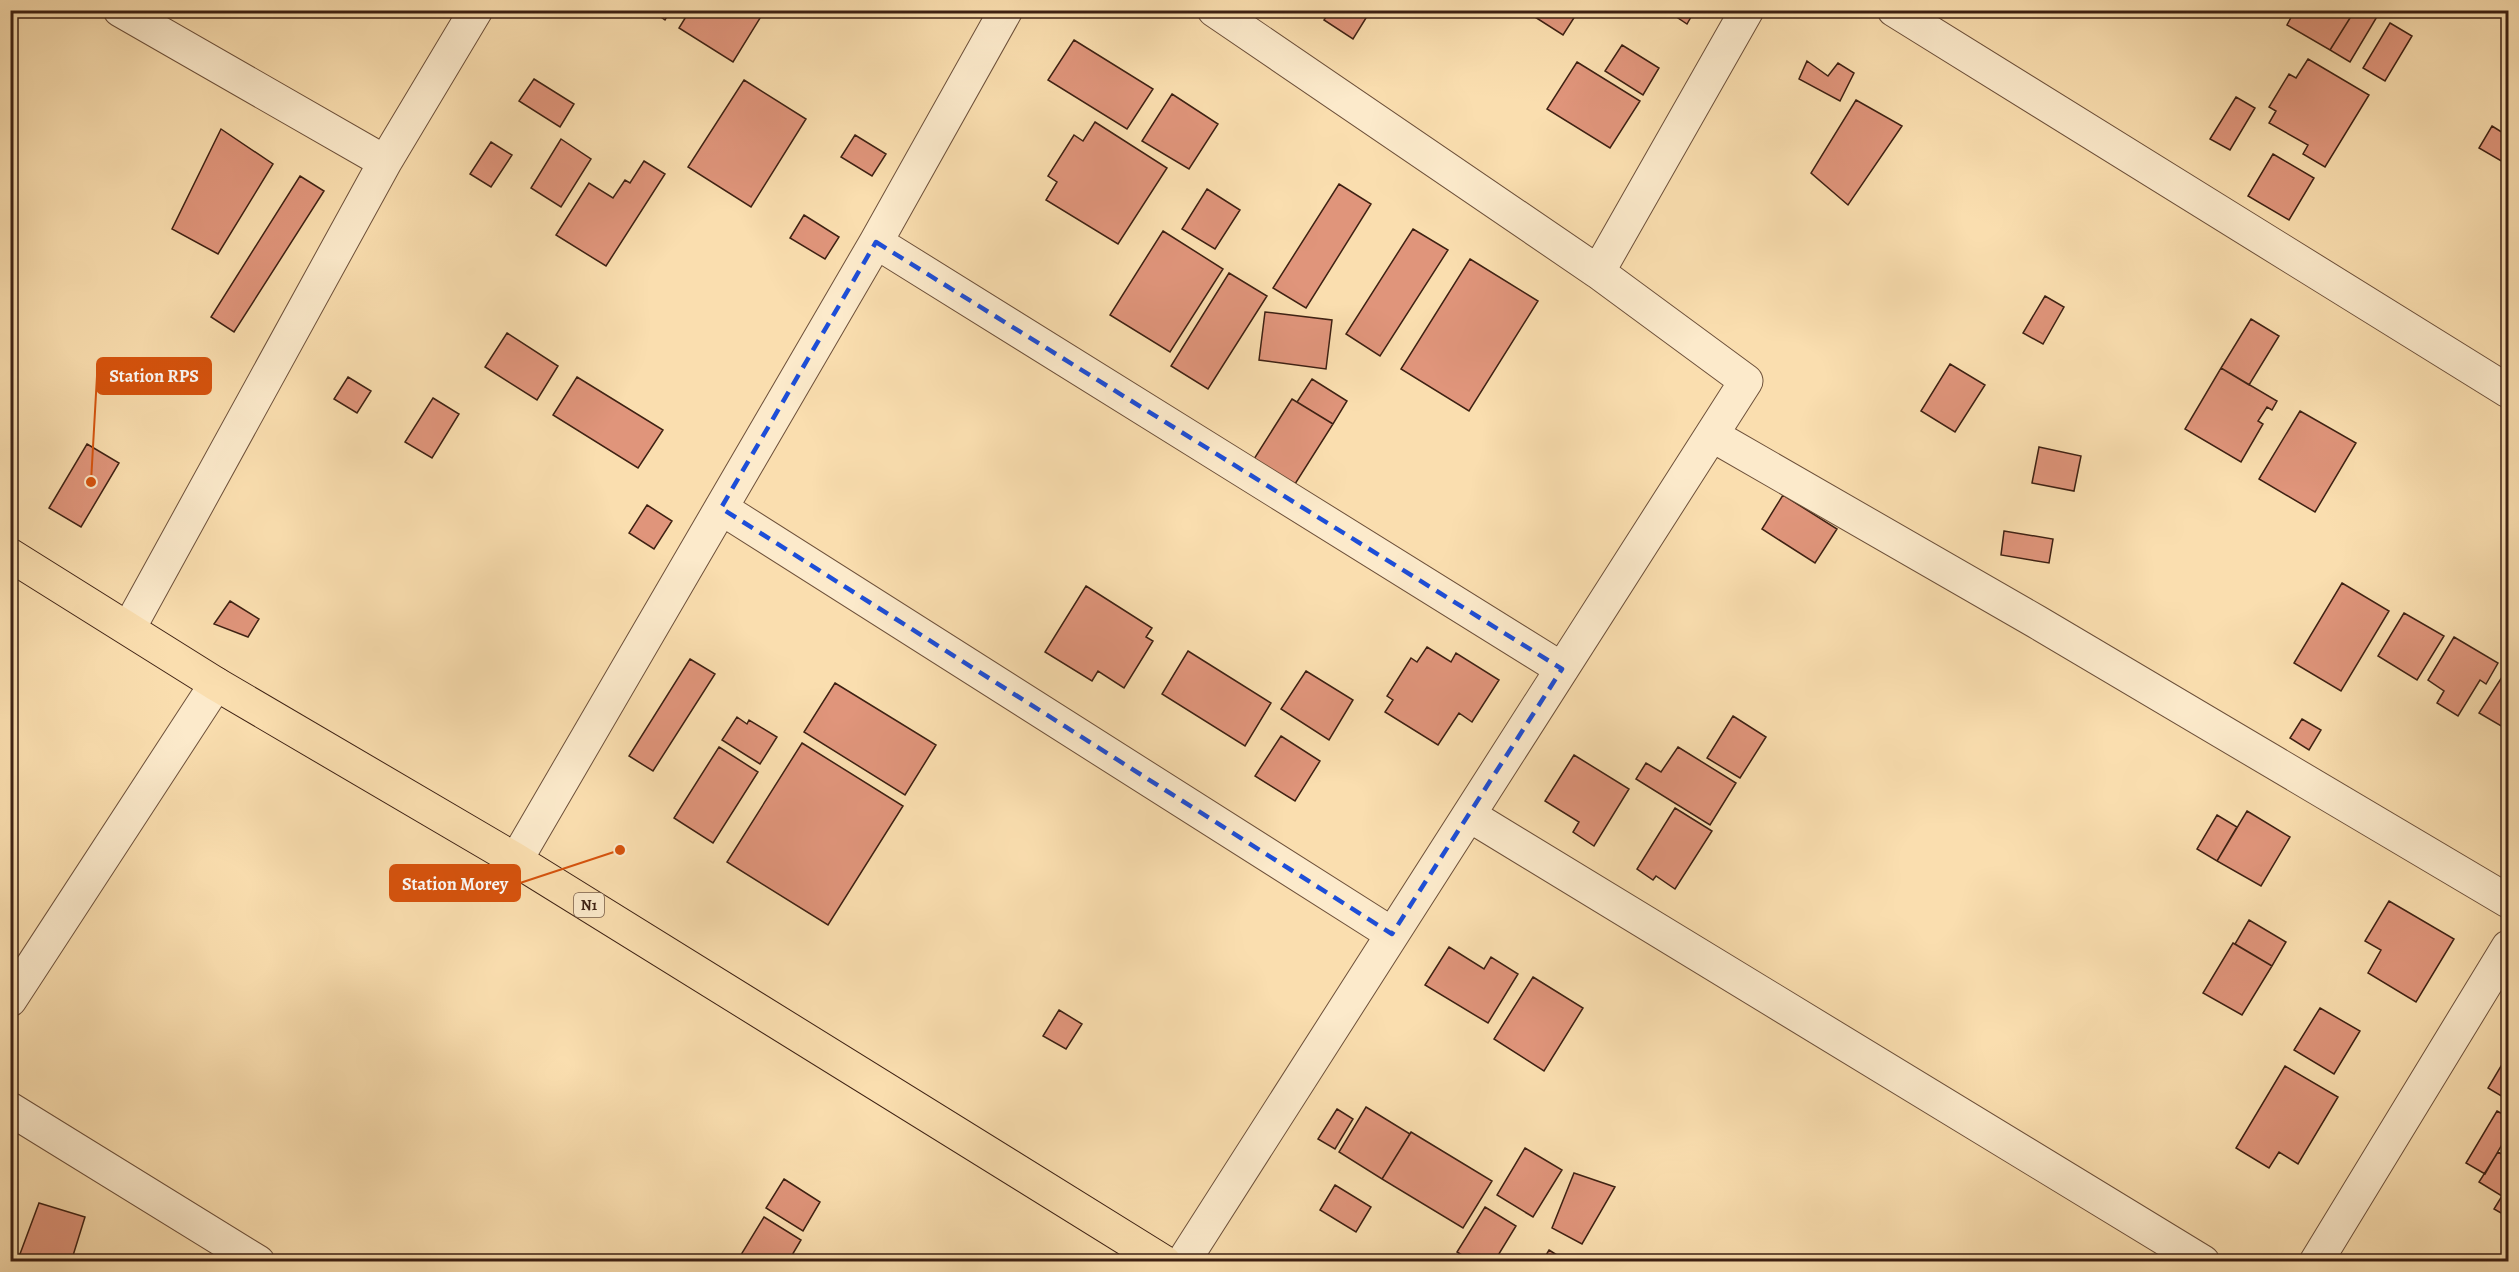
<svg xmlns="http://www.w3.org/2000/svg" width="2519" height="1272" viewBox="0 0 2519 1272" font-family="Alegreya,serif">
<rect width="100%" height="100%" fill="#fadeaf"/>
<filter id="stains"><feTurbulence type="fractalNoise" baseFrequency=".00333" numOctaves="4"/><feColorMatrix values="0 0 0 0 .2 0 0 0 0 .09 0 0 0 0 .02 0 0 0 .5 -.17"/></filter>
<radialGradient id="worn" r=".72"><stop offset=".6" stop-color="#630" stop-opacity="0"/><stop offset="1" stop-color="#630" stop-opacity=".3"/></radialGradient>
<path fill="#e0957b" stroke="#3e2113" stroke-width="1.5" d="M 651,10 L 671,10 L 665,20 Z
M 690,10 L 765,10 L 733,62 L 679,28 Z
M 1331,10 L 1371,10 L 1353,39 L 1324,20 Z
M 1524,10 L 1579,10 L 1563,35 Z
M 1666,10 L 1695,10 L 1687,24 Z
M 2295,10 L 2355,10 L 2330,50 L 2287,25 Z
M 2355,10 L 2381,10 L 2350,62 L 2330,50 Z
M 2390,23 L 2412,36 L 2385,81 L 2363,68 Z
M 1074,40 L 1153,89 L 1127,129 L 1048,80 Z
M 1622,45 L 1659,68 L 1643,95 L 1605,71 Z
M 2308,59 L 2369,95 L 2325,167 L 2303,154 L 2308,145 L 2269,123 L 2276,111 L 2269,107 L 2289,74 L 2296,78 Z
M 1807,61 L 1828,76 L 1838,63 L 1854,73 L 1840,101 L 1799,79 Z
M 1577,62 L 1640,101 L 1610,148 L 1547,109 Z
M 534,79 L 574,104 L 560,127 L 519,101 Z
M 744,80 L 806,119 L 751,207 L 688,167 Z
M 1172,94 L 1218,124 L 1189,169 L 1142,141 Z
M 2236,97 L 2255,108 L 2230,150 L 2210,139 Z
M 1856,100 L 1902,126 L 1848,205 L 1811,173 Z
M 1095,122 L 1167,168 L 1118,244 L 1046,200 L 1057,182 L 1048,176 L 1074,135 L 1083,141 Z
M 2492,126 L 2508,136 L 2508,153 L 2503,162 L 2479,148 Z
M 221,129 L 273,164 L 218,254 L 172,229 Z
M 855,135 L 886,154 L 872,176 L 841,157 Z
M 561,139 L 591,159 L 561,207 L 531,188 Z
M 491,142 L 512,155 L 491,187 L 470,174 Z
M 2273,154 L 2314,178 L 2289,220 L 2248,196 Z
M 644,161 L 665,174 L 606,266 L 556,235 L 589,183 L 613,198 L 625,180 L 630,183 Z
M 300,176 L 324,191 L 234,332 L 211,317 Z
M 1339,184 L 1371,204 L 1306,308 L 1273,288 Z
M 1207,189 L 1240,210 L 1215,249 L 1182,229 Z
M 804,215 L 839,237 L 825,259 L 790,238 Z
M 1413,229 L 1448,250 L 1380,356 L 1346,334 Z
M 1163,231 L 1223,269 L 1170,352 L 1110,315 Z
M 1470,259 L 1538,301 L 1469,411 L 1401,369 Z
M 1229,273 L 1267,296 L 1208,389 L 1171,366 Z
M 2045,296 L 2064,307 L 2043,344 L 2023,333 Z
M 1265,312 L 1332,320 L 1326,369 L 1259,360 Z
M 2251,319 L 2279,336 L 2249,385 L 2221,368 Z
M 507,333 L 558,366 L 537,400 L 485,367 Z
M 1950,364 L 1985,385 L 1955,432 L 1921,411 Z
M 2221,368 L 2277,401 L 2272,410 L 2267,407 L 2258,421 L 2263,424 L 2241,462 L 2185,429 Z
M 348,377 L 371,391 L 357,413 L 334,399 Z
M 577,377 L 663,430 L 638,468 L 553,415 Z
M 1312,379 L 1347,401 L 1333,424 L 1297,402 Z
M 433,398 L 459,414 L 432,458 L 405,442 Z
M 1292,399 L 1333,424 L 1295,484 L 1254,459 Z
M 2300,411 L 2356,443 L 2315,512 L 2259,479 Z
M 87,444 L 119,463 L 81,527 L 49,508 Z
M 2039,447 L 2081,456 L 2074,491 L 2032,483 Z
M 1783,495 L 1837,529 L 1815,563 L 1762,529 Z
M 647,505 L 672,521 L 654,549 L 629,533 Z
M 2004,531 L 2053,539 L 2049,563 L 2001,555 Z
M 2342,583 L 2389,611 L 2341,691 L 2294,663 Z
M 1086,586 L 1152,628 L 1146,637 L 1153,641 L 1124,688 L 1098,671 L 1092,681 L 1045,652 Z
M 230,601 L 259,619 L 248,637 L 214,624 Z
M 2404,613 L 2444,636 L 2417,680 L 2378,656 Z
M 2454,637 L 2498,663 L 2486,684 L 2480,680 L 2458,716 L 2437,703 L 2444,691 L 2428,680 Z
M 1427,647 L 1451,662 L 1456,653 L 1499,680 L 1472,722 L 1459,713 L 1438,745 L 1385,712 L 1393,700 L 1387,696 L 1411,658 L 1417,662 Z
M 1188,651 L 1271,703 L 1245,746 L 1162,694 Z
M 690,659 L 715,674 L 653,771 L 629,756 Z
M 1306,671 L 1353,700 L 1329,740 L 1281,709 Z
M 2502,677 L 2508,681 L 2508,730 L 2479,713 Z
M 835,683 L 936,745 L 905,795 L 804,732 Z
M 1733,716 L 1766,737 L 1740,778 L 1707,758 Z
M 737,717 L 747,724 L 749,720 L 777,737 L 760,764 L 722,740 Z
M 2302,719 L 2321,730 L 2309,750 L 2290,738 Z
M 1281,736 L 1320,761 L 1295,801 L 1255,776 Z
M 802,743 L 903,806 L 828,925 L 727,862 Z
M 719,747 L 758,772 L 713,843 L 674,818 Z
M 1678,747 L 1736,783 L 1710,825 L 1636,779 L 1646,763 L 1661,772 Z
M 1574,755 L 1629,789 L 1594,846 L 1573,832 L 1579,822 L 1545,801 Z
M 1675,808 L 1712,831 L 1675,889 L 1656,876 L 1653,880 L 1637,869 Z
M 2247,811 L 2290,837 L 2261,886 L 2217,861 Z
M 2217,815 L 2237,827 L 2217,861 L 2197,849 Z
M 2389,901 L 2454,939 L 2416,1002 L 2368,973 L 2381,950 L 2365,941 Z
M 2249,920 L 2286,942 L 2272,966 L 2235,944 Z
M 2233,943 L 2272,966 L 2242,1015 L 2203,993 Z
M 1449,947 L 1484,969 L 1491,957 L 1518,974 L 1488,1023 L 1425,985 Z
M 1533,977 L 1583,1008 L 1544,1071 L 1494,1039 Z
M 2320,1008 L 2360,1031 L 2334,1074 L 2294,1050 Z
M 1059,1010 L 1082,1024 L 1066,1049 L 1043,1036 Z
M 2285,1066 L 2338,1097 L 2298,1164 L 2279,1152 L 2269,1168 L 2236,1148 Z
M 2501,1066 L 2508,1071 L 2508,1100 L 2488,1088 Z
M 1366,1107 L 1410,1134 L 1382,1179 L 1339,1152 Z
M 1337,1109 L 1353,1119 L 1335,1149 L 1318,1139 Z
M 2497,1111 L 2508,1117 L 2508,1134 L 2485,1174 L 2466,1163 Z
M 1411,1132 L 1492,1181 L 1463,1228 L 1382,1179 Z
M 1525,1148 L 1562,1170 L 1533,1217 L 1497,1195 Z
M 2498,1152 L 2508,1158 L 2508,1217 L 2494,1209 L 2502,1196 L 2479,1182 Z
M 1574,1173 L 1615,1187 L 1582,1244 L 1552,1228 Z
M 784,1179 L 820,1202 L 803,1231 L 766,1208 Z
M 1335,1185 L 1371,1207 L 1356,1232 L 1320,1210 Z
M 39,1203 L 85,1217 L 71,1262 L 17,1262 Z
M 1485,1207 L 1516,1226 L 1494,1262 L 1473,1262 L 1457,1252 Z
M 764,1217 L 801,1240 L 788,1262 L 744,1262 L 739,1258 Z
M 1549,1250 L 1568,1262 L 1542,1262 Z"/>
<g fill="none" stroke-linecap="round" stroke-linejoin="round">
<g stroke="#6d503a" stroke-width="35">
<path id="street" d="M 120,10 L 385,162
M 1894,10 L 2508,391
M 876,242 L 1562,669
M 1598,272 L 1747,10
M 1712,435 L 2037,622 L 2508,901
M 721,508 L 1392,934
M 129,628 L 385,162 L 476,10
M 1469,815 L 2203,1262
M 516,860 L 876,242 L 1006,10
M 10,1000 L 216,684
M 10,1109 L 258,1262
M 1183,1262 L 1746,381 L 1598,272 L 1214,10
M 2316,1262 L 2508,947"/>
</g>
<g stroke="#3e2113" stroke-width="35">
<path id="primary" d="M 10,555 L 216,684 L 516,860 L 1164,1262"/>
</g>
<use href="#street" stroke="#fceacb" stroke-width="33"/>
<use href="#primary" stroke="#fadeaf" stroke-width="33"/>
</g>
<path fill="none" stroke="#1d4ed8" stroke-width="4.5" stroke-dasharray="12 8" stroke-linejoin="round" d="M 876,242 L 1562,669 L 1392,934 L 721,508 Z"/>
<g text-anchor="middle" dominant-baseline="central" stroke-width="5" stroke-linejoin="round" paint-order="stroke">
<rect fill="#fceacb" stroke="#775d4a" stroke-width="1.5" x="574" y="893" width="30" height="24" rx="4.5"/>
<g font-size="15" font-weight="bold" fill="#3e2113">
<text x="589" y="905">N1</text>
</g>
</g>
<path fill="none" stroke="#d7530d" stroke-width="2" d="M91 482L97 376M620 850L520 883"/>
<g fill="#d7530d" stroke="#fceacb" stroke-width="2">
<circle cx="91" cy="482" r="6"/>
<circle cx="620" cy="850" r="6"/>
</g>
<g fill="#d7530d" stroke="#d7530d" stroke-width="2">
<rect x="97" y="358" width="114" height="36" rx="6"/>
<rect x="390" y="865" width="130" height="36" rx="6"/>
</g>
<g font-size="18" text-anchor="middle" font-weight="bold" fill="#fff">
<text x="154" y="382">Station RPS</text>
<text x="455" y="890">Station Morey</text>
</g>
<rect width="2519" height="1272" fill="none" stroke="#fadeaf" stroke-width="36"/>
<rect x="12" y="12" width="2495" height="1248" fill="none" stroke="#3e2113" stroke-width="3"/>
<rect x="18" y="18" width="2483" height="1236" fill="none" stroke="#3e2113" stroke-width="1.5"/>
<rect width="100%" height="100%" filter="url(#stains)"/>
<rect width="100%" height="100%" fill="url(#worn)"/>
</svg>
